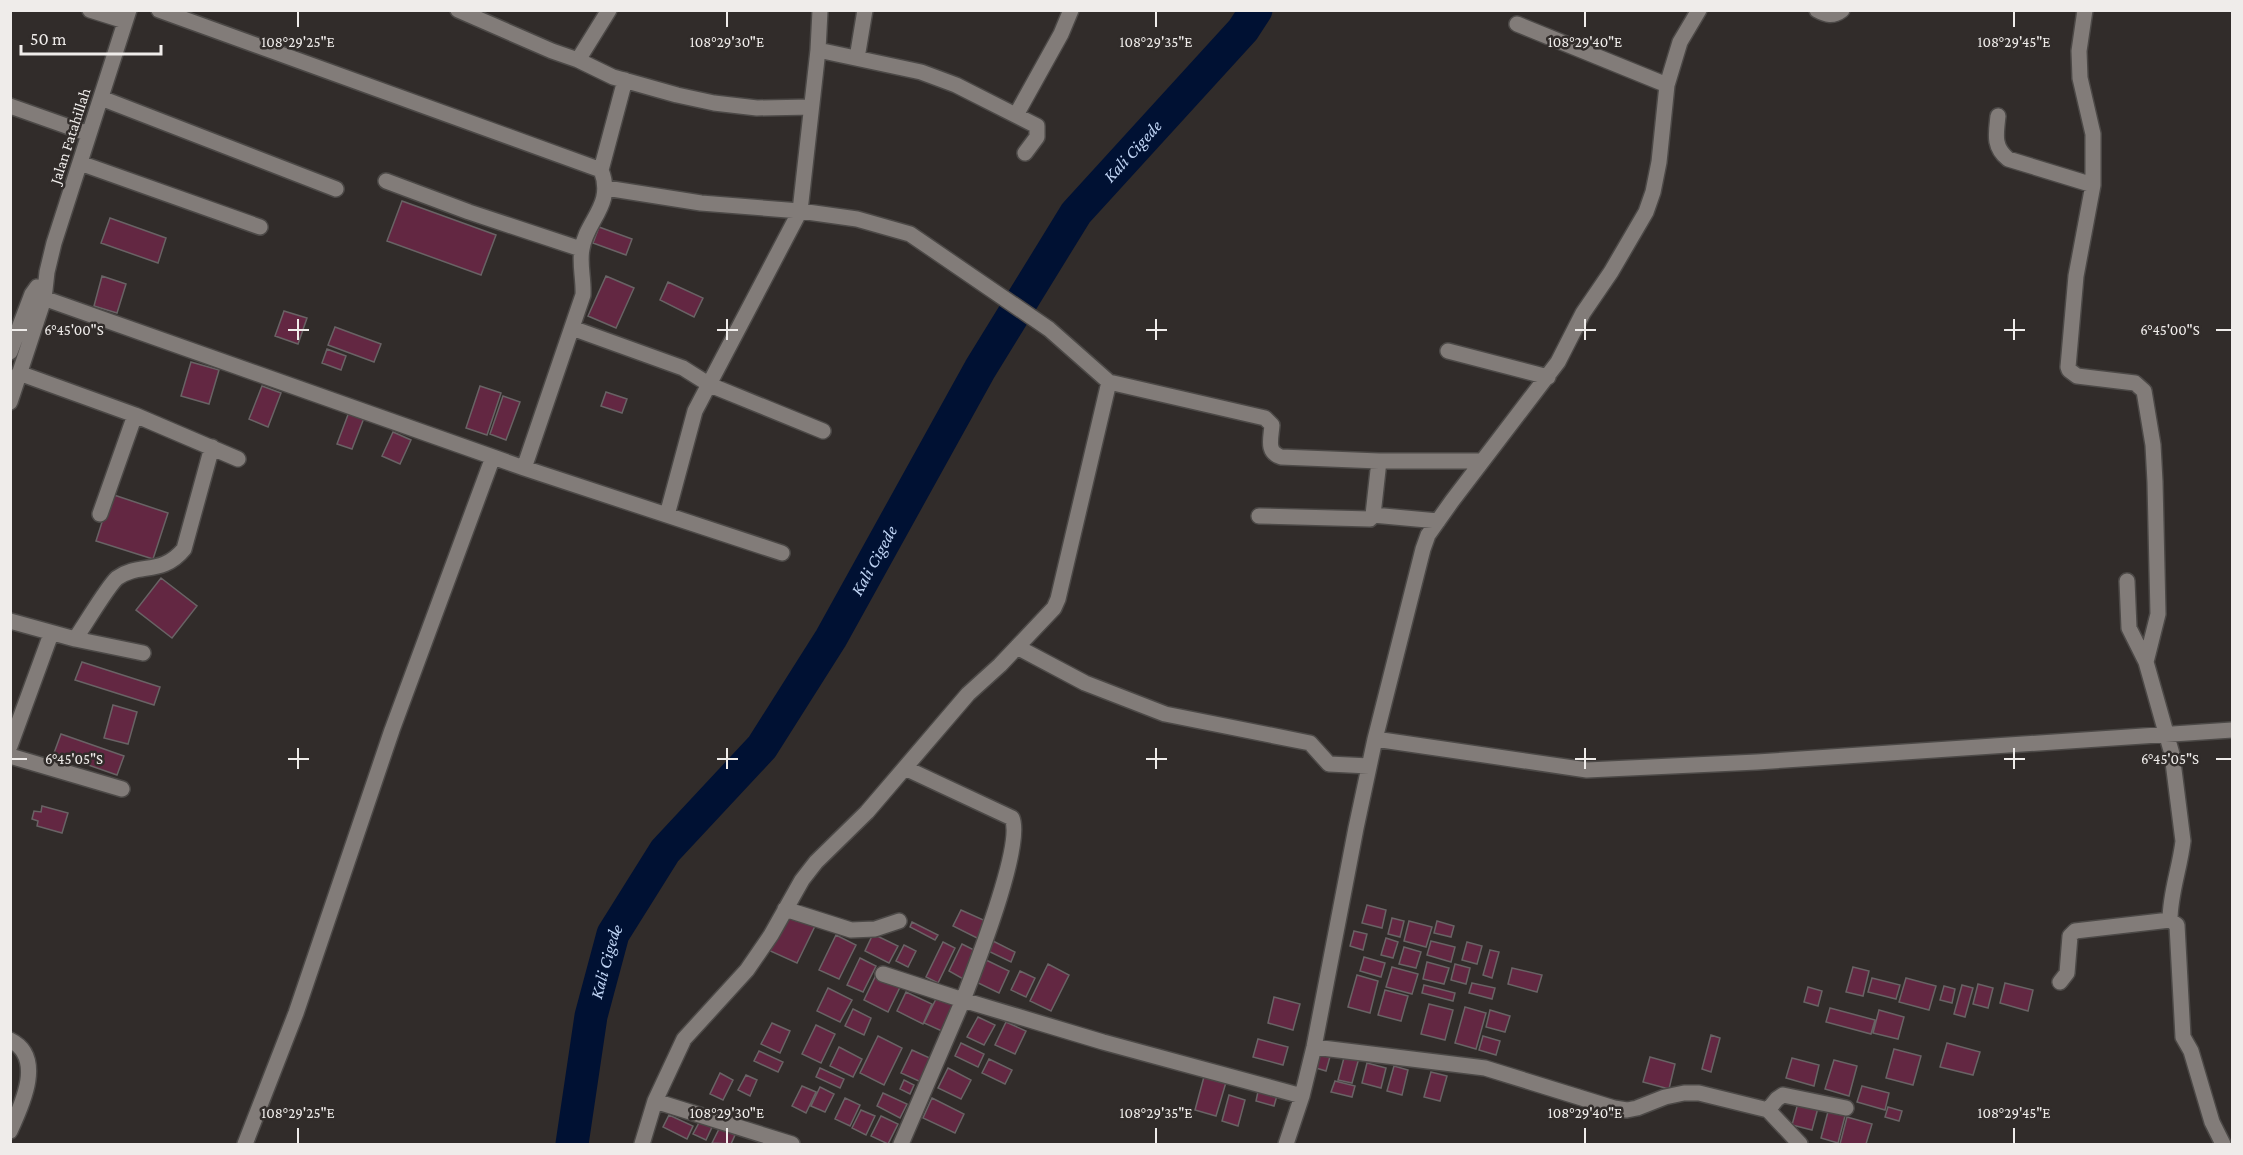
<svg xmlns="http://www.w3.org/2000/svg" width="2243" height="1155" viewBox="0 0 2243 1155" font-family="'Crimson Pro',serif">
<rect width="100%" height="100%" fill="#312c2a"/>
<g fill="none" stroke-linecap="round" stroke-linejoin="round">
<path stroke="#013" stroke-width="33" id="s1" d="M 572,1144 L 591,1016 L 613,934 L 665,851 L 762,747 L 831,638 L 980,369 L 1076,213 L 1243,30 L 1256,10"/>
</g>
<path fill="#632742" stroke="#696365" stroke-width="1.5" d="M 402,201 L 496,235 L 481,275 L 387,241 Z
M 110,218 L 166,238 L 158,263 L 101,243 Z
M 599,227 L 632,239 L 626,255 L 593,243 Z
M 102,276 L 126,284 L 117,313 L 94,306 Z
M 606,276 L 634,288 L 616,328 L 588,316 Z
M 668,282 L 703,298 L 694,317 L 660,300 Z
M 284,311 L 307,318 L 298,344 L 275,336 Z
M 335,327 L 381,344 L 374,362 L 328,345 Z
M 327,349 L 346,356 L 341,370 L 322,363 Z
M 191,362 L 219,370 L 209,404 L 181,396 Z
M 262,386 L 281,393 L 268,427 L 249,419 Z
M 480,386 L 501,393 L 487,435 L 466,428 Z
M 606,392 L 627,399 L 622,413 L 601,406 Z
M 503,396 L 520,402 L 506,440 L 490,434 Z
M 349,412 L 364,418 L 352,449 L 337,444 Z
M 393,432 L 411,440 L 400,464 L 382,456 Z
M 111,494 L 168,513 L 153,559 L 96,541 Z
M 161,578 L 197,606 L 172,638 L 136,610 Z
M 82,662 L 160,687 L 154,705 L 75,680 Z
M 113,705 L 137,712 L 128,744 L 104,738 Z
M 61,734 L 124,756 L 117,775 L 54,753 Z
M 42,806 L 68,813 L 62,833 L 37,826 L 38,821 L 32,819 L 34,811 L 41,812 Z
M 1367,905 L 1386,910 L 1382,928 L 1362,923 Z
M 961,910 L 988,922 L 979,939 L 953,926 Z
M 786,912 L 815,926 L 797,963 L 768,950 Z
M 1392,918 L 1404,921 L 1400,937 L 1388,934 Z
M 1409,921 L 1432,927 L 1426,947 L 1404,941 Z
M 1437,921 L 1454,926 L 1451,937 L 1434,933 Z
M 912,922 L 938,935 L 935,940 L 910,927 Z
M 1354,931 L 1367,934 L 1363,950 L 1350,946 Z
M 873,934 L 898,946 L 889,963 L 865,951 Z
M 836,935 L 856,945 L 839,979 L 819,970 Z
M 1386,938 L 1398,942 L 1393,958 L 1381,955 Z
M 991,940 L 1015,952 L 1011,962 L 986,950 Z
M 1431,941 L 1455,947 L 1451,962 L 1427,955 Z
M 943,942 L 955,948 L 938,983 L 926,977 Z
M 1467,942 L 1482,946 L 1477,964 L 1462,960 Z
M 962,944 L 978,952 L 965,980 L 949,971 Z
M 904,945 L 916,951 L 908,967 L 896,961 Z
M 1404,947 L 1421,952 L 1416,968 L 1399,964 Z
M 1490,950 L 1499,952 L 1492,978 L 1483,975 Z
M 1364,957 L 1385,963 L 1381,977 L 1360,971 Z
M 860,958 L 876,966 L 863,992 L 847,985 Z
M 984,959 L 1009,971 L 999,993 L 974,981 Z
M 1427,962 L 1449,968 L 1444,984 L 1423,979 Z
M 1048,964 L 1069,975 L 1051,1011 L 1030,1001 Z
M 1455,964 L 1470,968 L 1466,984 L 1451,980 Z
M 1392,967 L 1418,974 L 1412,994 L 1386,987 Z
M 1853,967 L 1869,971 L 1863,996 L 1846,992 Z
M 1512,968 L 1542,975 L 1537,992 L 1508,984 Z
M 1020,971 L 1035,978 L 1026,997 L 1011,990 Z
M 877,973 L 901,985 L 888,1012 L 864,1000 Z
M 1357,975 L 1378,981 L 1370,1013 L 1348,1007 Z
M 1872,978 L 1900,985 L 1896,999 L 1868,992 Z
M 1906,978 L 1936,986 L 1929,1010 L 1899,1002 Z
M 1472,983 L 1495,988 L 1492,999 L 1469,993 Z
M 2005,983 L 2033,990 L 2028,1011 L 2000,1003 Z
M 1978,984 L 1993,988 L 1988,1008 L 1973,1004 Z
M 1424,985 L 1455,993 L 1453,1001 L 1422,993 Z
M 1962,985 L 1973,988 L 1965,1017 L 1954,1014 Z
M 1944,986 L 1955,989 L 1952,1003 L 1940,1000 Z
M 1808,987 L 1822,991 L 1818,1006 L 1804,1002 Z
M 828,988 L 852,1000 L 840,1022 L 817,1011 Z
M 1385,990 L 1408,996 L 1401,1021 L 1378,1015 Z
M 906,992 L 932,1004 L 923,1024 L 897,1011 Z
M 937,997 L 957,1006 L 944,1032 L 924,1023 Z
M 1274,997 L 1300,1004 L 1293,1030 L 1268,1023 Z
M 1429,1004 L 1453,1010 L 1445,1040 L 1421,1034 Z
M 1465,1007 L 1486,1013 L 1476,1049 L 1455,1043 Z
M 1830,1008 L 1875,1020 L 1871,1034 L 1826,1022 Z
M 853,1009 L 871,1018 L 864,1035 L 845,1026 Z
M 1490,1010 L 1510,1016 L 1505,1032 L 1486,1027 Z
M 1879,1010 L 1904,1017 L 1898,1039 L 1873,1033 Z
M 978,1017 L 995,1025 L 984,1045 L 967,1037 Z
M 1006,1022 L 1026,1031 L 1015,1054 L 995,1045 Z
M 772,1023 L 790,1031 L 780,1053 L 761,1044 Z
M 816,1025 L 835,1034 L 821,1063 L 802,1054 Z
M 1711,1035 L 1720,1038 L 1711,1072 L 1702,1069 Z
M 878,1036 L 902,1048 L 884,1085 L 860,1073 Z
M 1483,1036 L 1500,1041 L 1496,1055 L 1479,1050 Z
M 1258,1039 L 1288,1047 L 1283,1065 L 1253,1057 Z
M 961,1043 L 984,1054 L 978,1067 L 955,1056 Z
M 1947,1043 L 1980,1052 L 1973,1075 L 1940,1067 Z
M 839,1047 L 862,1059 L 853,1077 L 830,1066 Z
M 1894,1049 L 1921,1056 L 1913,1085 L 1886,1078 Z
M 912,1050 L 932,1059 L 921,1082 L 901,1073 Z
M 759,1051 L 783,1062 L 778,1072 L 754,1061 Z
M 1321,1051 L 1331,1053 L 1326,1071 L 1316,1068 Z
M 1345,1054 L 1359,1058 L 1352,1083 L 1338,1080 Z
M 1650,1057 L 1675,1064 L 1669,1089 L 1643,1082 Z
M 1792,1058 L 1819,1065 L 1814,1086 L 1786,1078 Z
M 989,1059 L 1012,1070 L 1005,1084 L 982,1073 Z
M 1834,1060 L 1857,1066 L 1849,1096 L 1825,1089 Z
M 1367,1063 L 1386,1068 L 1381,1088 L 1362,1083 Z
M 1394,1066 L 1408,1070 L 1402,1095 L 1387,1091 Z
M 820,1068 L 844,1079 L 840,1088 L 816,1077 Z
M 948,1068 L 971,1080 L 961,1099 L 938,1088 Z
M 1431,1072 L 1447,1076 L 1440,1101 L 1424,1097 Z
M 720,1073 L 733,1080 L 723,1100 L 710,1094 Z
M 1205,1073 L 1227,1079 L 1216,1116 L 1195,1110 Z
M 746,1075 L 757,1080 L 750,1096 L 738,1090 Z
M 904,1080 L 914,1085 L 910,1094 L 900,1089 Z
M 1335,1081 L 1355,1086 L 1352,1097 L 1331,1092 Z
M 802,1086 L 816,1092 L 806,1113 L 792,1106 Z
M 1862,1086 L 1889,1093 L 1885,1110 L 1857,1102 Z
M 820,1087 L 834,1094 L 825,1112 L 811,1106 Z
M 1259,1087 L 1278,1092 L 1274,1106 L 1256,1101 Z
M 883,1093 L 907,1104 L 900,1118 L 877,1106 Z
M 1229,1095 L 1245,1100 L 1238,1126 L 1222,1121 Z
M 845,1098 L 860,1105 L 850,1126 L 835,1119 Z
M 932,1098 L 964,1114 L 955,1133 L 923,1118 Z
M 1798,1103 L 1818,1108 L 1812,1130 L 1792,1125 Z
M 1888,1107 L 1902,1111 L 1899,1121 L 1885,1117 Z
M 1829,1108 L 1846,1112 L 1838,1143 L 1821,1138 Z
M 861,1110 L 875,1116 L 866,1135 L 852,1128 Z
M 669,1115 L 693,1126 L 687,1139 L 663,1127 Z
M 881,1116 L 898,1124 L 888,1144 L 871,1136 Z
M 1847,1117 L 1872,1124 L 1866,1144 L 1840,1144 Z
M 701,1119 L 713,1125 L 706,1140 L 693,1134 Z
M 720,1127 L 735,1135 L 731,1144 L 712,1143 Z"/>
<g fill="none" stroke-linecap="round" stroke-linejoin="round">
<g stroke="#4c4947" stroke-width="18">
<path id="minor" d="M 90,10 L 125,21
M 159,10 L 601,170 C 615,205 586,220 582,249 C 579,263 584,280 583,295 L 524,468
M 458,10 L 552,51 L 578,60 L 613,77 L 677,95 L 714,103 L 757,108 L 811,107
M 1817,10 C 1826,15 1833,17 1842,10
M 2085,10 L 2079,51 L 2080,78 L 2093,134 L 2093,185 L 2076,276 L 2068,367 L 2069,370 L 2077,376 L 2135,383 L 2144,391 L 2153,445 L 2155,482 L 2158,614 L 2146,662
M 1517,24 L 1667,85
M 818,50 L 820,11
M 857,58 L 865,10
M 578,60 L 609,10
M 101,98 L 336,189
M 10,106 L 89,134
M 1016,115 L 1061,34 L 1071,10
M 1998,116 C 1996,134 1993,147 2008,159 L 2093,185
M 80,163 L 260,227
M 601,170 L 625,80
M 386,181 L 469,212 L 581,249
M 606,188 L 701,203 L 800,211 L 857,219 L 910,234 L 1049,329 L 1109,382 L 1265,418 L 1272,425 C 1271,439 1266,452 1281,457 L 1379,461 L 1482,461
M 32,294 L 524,468 L 782,553
M 572,328 L 683,368 L 710,385 L 823,431
M 1448,351 L 1548,377
M 10,352 L 32,294 L 37,287
M 19,373 L 135,415 L 238,459
M 10,402 L 44,299 L 47,272 L 54,243 L 129,10
M 100,514 L 135,415
M 667,515 L 695,411 L 800,211 L 818,50 L 921,72 L 956,85 L 1037,126 L 1037,137 L 1025,153
M 1373,515 L 1438,521
M 1259,516 L 1370,519 L 1373,515 L 1379,461
M 10,621 L 75,639 C 85,625 107,587 117,578 C 139,562 162,576 184,549 L 212,447
M 75,639 L 143,653
M 1017,647 L 1085,683 L 1165,714 L 1310,743 L 1329,764 L 1369,766
M 1375,739 L 1587,770 L 1757,762 L 2232,730
M 10,746 L 51,634
M 10,756 L 122,789
M 785,909 L 851,930 L 875,929 L 899,921
M 2170,920 L 2177,925 L 2183,1037 L 2191,1051 L 2212,1122 L 2223,1144
M 883,974 L 963,1000 C 975,968 1024,845 1012,818 L 905,768
M 2060,982 L 2067,973 L 2070,936 L 2075,931 L 2170,920 C 2170,893 2180,868 2183,841 L 2172,754 L 2146,662 L 2129,628 L 2127,581
M 10,1040 C 45,1057 22,1105 10,1131
M 1314,1047 L 1485,1068 L 1614,1108 L 1627,1110 L 1637,1108 L 1665,1097 L 1684,1093 L 1699,1093 L 1768,1110 L 1800,1144
M 655,1101 L 792,1144
M 1768,1110 L 1777,1099 L 1783,1095 L 1846,1108
M 245,1144 L 296,1013 L 392,730 L 493,457
M 642,1144 L 655,1101 L 684,1039 L 747,970 L 771,935 L 802,880 L 816,862 L 867,812 L 968,694 L 1000,665 L 1054,608 L 1058,599 L 1109,382
M 901,1144 L 963,1000 L 1103,1042 L 1302,1096
M 1286,1144 L 1302,1096 L 1314,1047 L 1356,828 L 1375,739 L 1423,549 L 1428,535 L 1452,501 L 1558,362 L 1583,313 L 1611,272 L 1646,212 L 1653,192 L 1659,162 L 1667,85 L 1680,42 L 1699,10"/>
</g>
<use href="#minor" stroke="#827c79" stroke-width="15"/>
</g>
<path fill="none" stroke="#efecea" stroke-width="2" d="M 298,12 L 298,27M 727,12 L 727,27M 1156,12 L 1156,27M 1585,12 L 1585,27M 2014,12 L 2014,27M 298,319 L 298,340M 727,319 L 727,340M 1156,319 L 1156,340M 1585,319 L 1585,340M 2014,319 L 2014,340M 12,330 L 27,330M 288,330 L 309,330M 717,330 L 738,330M 1146,330 L 1167,330M 1575,330 L 1596,330M 2004,330 L 2025,330M 2216,330 L 2231,330M 298,748 L 298,769M 727,748 L 727,769M 1156,748 L 1156,769M 1585,748 L 1585,769M 2014,748 L 2014,769M 12,759 L 27,759M 288,759 L 309,759M 717,759 L 738,759M 1146,759 L 1167,759M 1575,759 L 1596,759M 2004,759 L 2025,759M 2216,759 L 2231,759M 298,1128 L 298,1143M 727,1128 L 727,1143M 1156,1128 L 1156,1143M 1585,1128 L 1585,1143M 2014,1128 L 2014,1143"/>
<g text-anchor="middle" dominant-baseline="central" stroke-width="5" stroke-linejoin="round" paint-order="stroke">
<g font-size="16" fill="#efecea" stroke="#312c2a">
<text transform="translate(70 136) rotate(-72)">Jalan Fatahillah</text>
</g>
<g font-size="18" font-style="italic" fill="#bed3f3" stroke="#312c2a">
<text stroke="none"><textPath href="#s1" startOffset="1158">Kali Cigede</textPath></text>
<text stroke="none"><textPath href="#s1" startOffset="672">Kali Cigede</textPath></text>
<text stroke="none"><textPath href="#s1" startOffset="186">Kali Cigede</textPath></text>
</g>
</g>
<g font-size="15" text-anchor="middle" fill="#efecea" stroke="#312c2a" stroke-width="5" stroke-linejoin="round" paint-order="stroke">
<text x="298" y="47">108°29'25"E</text>
<text x="727" y="47">108°29'30"E</text>
<text x="1156" y="47">108°29'35"E</text>
<text x="1585" y="47">108°29'40"E</text>
<text x="2014" y="47">108°29'45"E</text>
<text x="74" y="335">6°45'00"S</text>
<text x="2170" y="335">6°45'00"S</text>
<text x="74" y="764">6°45'05"S</text>
<text x="2170" y="764">6°45'05"S</text>
<text x="298" y="1118">108°29'25"E</text>
<text x="727" y="1118">108°29'30"E</text>
<text x="1156" y="1118">108°29'35"E</text>
<text x="1585" y="1118">108°29'40"E</text>
<text x="2014" y="1118">108°29'45"E</text>
</g>
<rect width="2243" height="1155" fill="none" stroke="#efecea" stroke-width="24"/>
<path d="M21 45v9h140v-9" fill="none" stroke="#efecea" stroke-width="3"/>
<text x="30" y="45" font-size="18" fill="#efecea" stroke="#312c2a" stroke-width="4.5" paint-order="stroke">50 m</text>
</svg>
